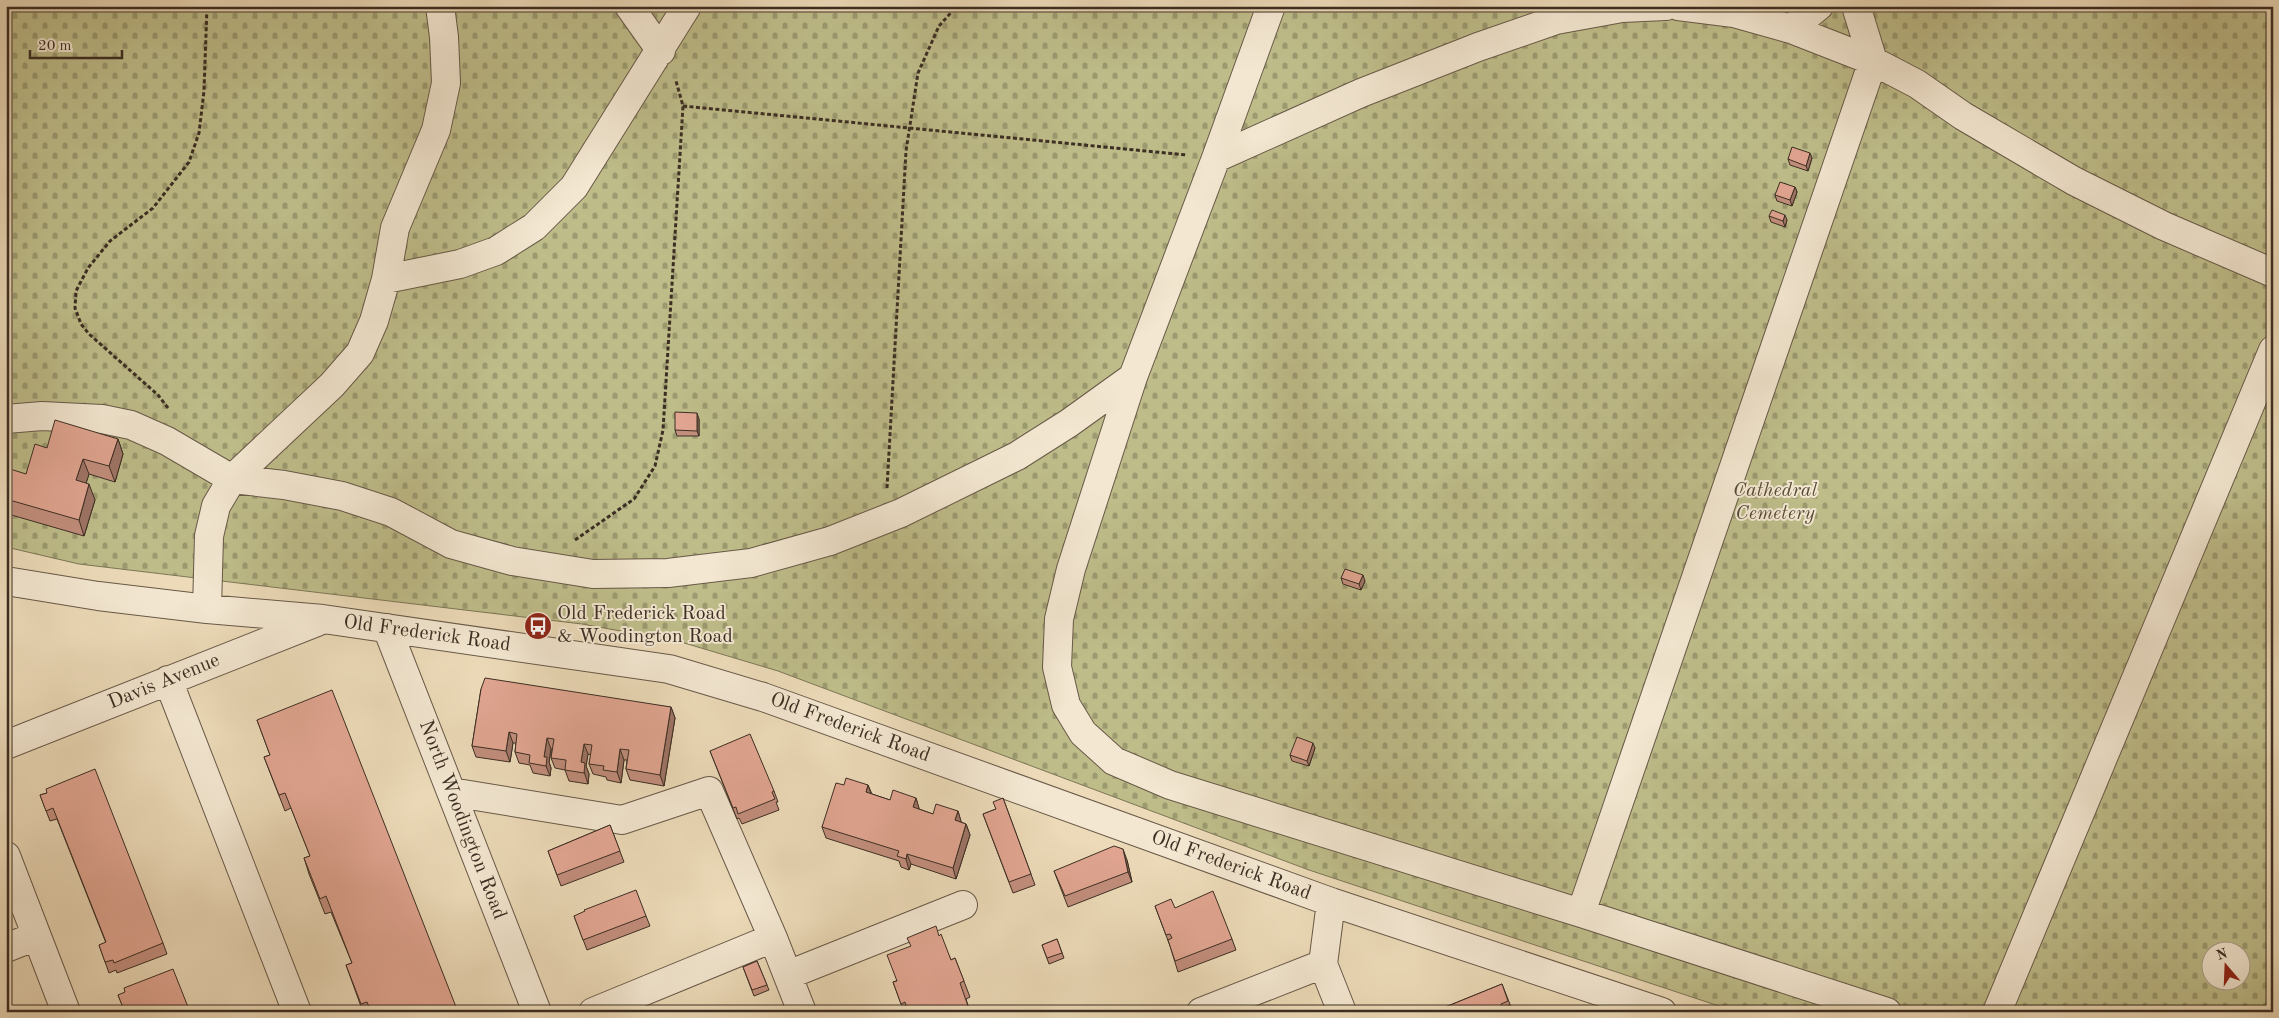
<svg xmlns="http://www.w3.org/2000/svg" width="2279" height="1018" viewBox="0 0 2279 1018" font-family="'Old Standard TT',serif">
<defs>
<pattern id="cemetery-stones" width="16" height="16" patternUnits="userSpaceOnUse" patternTransform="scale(1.25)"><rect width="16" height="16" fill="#bebd8a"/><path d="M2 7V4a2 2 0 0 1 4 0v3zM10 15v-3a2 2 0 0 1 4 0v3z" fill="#9c9a70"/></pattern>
</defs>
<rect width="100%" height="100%" fill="#ecdab8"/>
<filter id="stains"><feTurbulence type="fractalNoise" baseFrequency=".004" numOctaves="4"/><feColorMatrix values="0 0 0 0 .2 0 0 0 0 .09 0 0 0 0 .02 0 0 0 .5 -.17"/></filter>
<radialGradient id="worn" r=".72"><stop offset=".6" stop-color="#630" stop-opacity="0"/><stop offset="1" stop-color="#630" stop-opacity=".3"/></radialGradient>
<path fill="url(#cemetery-stones)" stroke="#7d7656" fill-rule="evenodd" d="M 6,6 L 2273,6 L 2273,1012 L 1737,1012 L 1309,870 L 778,671 L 681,642 L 582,624 L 79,564 L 6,547 ZM 2212,950 L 2242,950 L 2242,980 L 2212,980 Z"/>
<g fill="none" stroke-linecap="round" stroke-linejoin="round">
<g stroke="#685948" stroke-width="30">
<path id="minor" d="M 629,6 L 661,51
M 1678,6 L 1734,13 L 1791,29 L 1873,61 L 1917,84 L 1963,116 L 2074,181 L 2164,226 L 2273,273
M 1791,29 L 1819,6
M 1216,158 L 1271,6
M 386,279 L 460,264 L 496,251 L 534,227 L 574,187 L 687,6
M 1133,377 L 1071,569 L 1059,619 L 1057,667 L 1066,705 L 1083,733 L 1114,761 L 1170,785 L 1581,913 L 1887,1012
M 6,419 L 42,416 L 102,419 L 131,425 L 167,441 L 232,479 L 284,485 L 342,496 L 391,512 L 451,544 L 512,561 L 593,574 L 668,573 L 751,563 L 830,541 L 901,513 L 1017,456 L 1069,423 L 1133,377 L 1216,158 L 1361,93 L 1478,47 L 1556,20 L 1622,8 L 1666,6
M 6,581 L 98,596 L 207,609 L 323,619 L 669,669 L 763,697 L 1331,902 L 1662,1012
M 207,609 L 209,536 L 216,506 L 232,479 L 332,385 L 360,353 L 374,321 L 386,279 L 395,228 L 436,130 L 446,83 L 444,37 L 440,6
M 387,628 L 537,1012
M 168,680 L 297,1012
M 6,745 L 317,622
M 451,792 L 622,820 L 709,791 L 773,938 L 802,1012
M 6,856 L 66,1012
M 1331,902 L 1323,964 L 1342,1012
M 1581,913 L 1873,61 L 1856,6
M 6,948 L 36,936
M 788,975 L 963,905
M 593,1012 L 773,938
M 1201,1012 L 1323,964
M 1997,1012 L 2273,350"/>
</g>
<path stroke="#3c2e23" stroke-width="3" stroke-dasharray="4 2.5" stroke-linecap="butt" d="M 683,106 L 1187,155
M 168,408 L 158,395 L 89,334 L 81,324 L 75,308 L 76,291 L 88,268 L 110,241 L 153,208 L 189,162 L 199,133 L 204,91 L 207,6
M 887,488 L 906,151 L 918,73 L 939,26 L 957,6
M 575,540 L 634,499 L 655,466 L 663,430 L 683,106 L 676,81"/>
<use href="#minor" stroke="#f3e7d1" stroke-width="28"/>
</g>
<path fill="#c28e7d" stroke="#3c2e23" d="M 1812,158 L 1808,171 L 1790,165 L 1788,159 Z
M 1795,187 L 1797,192 L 1792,206 L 1777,201 L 1775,195 Z
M 1769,216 L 1787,220 L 1785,227 L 1771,222 Z
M 699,419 L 699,436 L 677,436 L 675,430 Z
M 118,439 L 123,454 L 115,482 L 89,474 L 86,483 L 95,500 L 84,536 L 8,514 L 6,510 L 6,483 L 26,474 L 47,448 Z
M 1341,578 L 1365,581 L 1361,590 L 1343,584 Z
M 481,689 L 671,707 L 675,718 L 664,786 L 630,780 L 626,769 L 627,760 L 624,760 L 621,783 L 607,780 L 606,777 L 593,774 L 589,764 L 591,755 L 588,754 L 586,766 L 589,774 L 588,784 L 569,781 L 565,770 L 555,768 L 551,758 L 552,749 L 551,749 L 549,762 L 551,768 L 550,776 L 533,773 L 530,765 L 519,763 L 515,752 L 516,743 L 513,743 L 510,762 L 476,757 L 472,746 Z
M 257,720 L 458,1012 L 363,1012 L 346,965 L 352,963 L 331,912 L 325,914 L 309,874 L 304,858 L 310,856 L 291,808 L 285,811 L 264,757 L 270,755 Z
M 1315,748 L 1309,766 L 1292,761 L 1290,755 Z
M 710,751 L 774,791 L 778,802 L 776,802 L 779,810 L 742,824 L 739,818 L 737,819 Z
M 844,785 L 868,785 L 872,794 L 890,800 L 916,798 L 919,809 L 933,814 L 958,811 L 961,822 L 966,824 L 970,835 L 956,879 L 911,864 L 909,870 L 901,867 L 899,861 L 826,838 L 822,827 Z
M 47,793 L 163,943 L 167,954 L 117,973 L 116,970 L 109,973 L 99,945 L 106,943 L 57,819 L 50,821 L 40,795 Z
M 1003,798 L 1035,885 L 1013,893 L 983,814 L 996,809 Z
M 610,825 L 624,862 L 561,886 L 548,851 Z
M 1127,860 L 1132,882 L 1068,907 L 1054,871 Z
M 1155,906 L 1175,908 L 1232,939 L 1236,950 L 1178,972 L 1170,946 Z
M 574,916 L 646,916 L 650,926 L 587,950 Z
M 940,936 L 951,960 L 955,958 L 970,997 L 966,999 L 970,1012 L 904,1012 L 893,982 L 896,981 Z
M 1057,939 L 1064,958 L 1049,964 L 1042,945 Z
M 757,961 L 769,990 L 754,996 L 743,967 Z
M 1502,984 L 1513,1012 L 1433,1012 Z
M 118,995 L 190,1012 L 125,1012 Z"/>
<path fill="#9e7466" stroke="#3c2e23" d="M 1810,153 L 1812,158 L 1808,171 L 1806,166 Z
M 1795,187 L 1797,192 L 1792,206 L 1790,200 Z
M 1785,215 L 1787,220 L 1785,227 L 1783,221 Z
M 697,413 L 699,419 L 699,436 L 697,431 Z
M 118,439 L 123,454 L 115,482 L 109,466 Z
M 83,459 L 89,474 L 82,496 L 76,480 Z
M 89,484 L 95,500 L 84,536 L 79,520 Z
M 1363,575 L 1365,581 L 1361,590 L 1359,584 Z
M 671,707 L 675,718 L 664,786 L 660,775 Z
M 509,732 L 513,743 L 510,762 L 506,751 Z
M 547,738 L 551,749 L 549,762 L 551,768 L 550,776 L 546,766 L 544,757 Z
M 1313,743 L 1315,748 L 1309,766 L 1307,761 Z
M 584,744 L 588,754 L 586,766 L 589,774 L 588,784 L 581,762 Z
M 620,749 L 624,760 L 621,783 L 617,772 Z
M 868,785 L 872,796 L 866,792 Z
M 916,798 L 919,808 L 916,818 L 913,807 Z
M 958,811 L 961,821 L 958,831 L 955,820 Z
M 966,824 L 970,835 L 956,879 L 953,868 Z
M 1123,849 L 1127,860 L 1132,882 L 1128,872 Z
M 907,854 L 911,864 L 909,870 L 906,859 Z"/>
<path fill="#e1a591" stroke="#3c2e23" d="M 1792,147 L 1810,153 L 1806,166 L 1788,159 Z
M 1780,182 L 1795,187 L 1790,200 L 1775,195 Z
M 1772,210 L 1785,215 L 1783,221 L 1769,216 Z
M 675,412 L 697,413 L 697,431 L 675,430 Z
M 55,420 L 118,439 L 109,466 L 83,459 L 76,480 L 89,484 L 79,520 L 6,499 L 6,483 L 10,469 L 26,474 L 35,444 L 47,448 Z
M 1345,569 L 1363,575 L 1359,584 L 1341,578 Z
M 485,678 L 671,707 L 660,775 L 626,769 L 629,750 L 620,749 L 617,772 L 603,770 L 604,766 L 589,764 L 592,745 L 584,744 L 581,762 L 585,763 L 584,773 L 565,770 L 566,760 L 551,758 L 554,739 L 547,738 L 544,757 L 547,757 L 546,766 L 529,763 L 530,755 L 515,752 L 517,734 L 509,732 L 506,751 L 472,746 L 481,689 Z
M 332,690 L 458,1012 L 371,1012 L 367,1002 L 361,1004 L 346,965 L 352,963 L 326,896 L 320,899 L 304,858 L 310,856 L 285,793 L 279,795 L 264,757 L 270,755 L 257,720 Z
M 750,734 L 774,791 L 772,792 L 775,799 L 738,814 L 736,807 L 733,808 L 710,751 Z
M 1297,737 L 1313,743 L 1307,761 L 1290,755 Z
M 95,769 L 163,943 L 114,963 L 113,960 L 105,962 L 99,945 L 106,942 L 53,808 L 46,811 L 40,795 L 47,793 L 46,789 Z
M 846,778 L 868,785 L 866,792 L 890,800 L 893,790 L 916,798 L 913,807 L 933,814 L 936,804 L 958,811 L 955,820 L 966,824 L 953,868 L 907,854 L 906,859 L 897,856 L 899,851 L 822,827 L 836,783 L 844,785 Z
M 1003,798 L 1031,874 L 1009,882 L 983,814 L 996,809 L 993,802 Z
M 610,825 L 620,851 L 557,875 L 548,851 Z
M 1114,846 L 1123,849 L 1128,872 L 1065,896 L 1054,871 Z
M 636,890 L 646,916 L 583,940 L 574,916 L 585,911 L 584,910 Z
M 1213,891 L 1232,939 L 1175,961 L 1168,940 L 1172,938 L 1170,934 L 1166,935 L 1155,906 L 1171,899 L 1175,908 Z
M 936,926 L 939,936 L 941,934 L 951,960 L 955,958 L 964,981 L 960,983 L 968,1006 L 953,1012 L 908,1012 L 905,1002 L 901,1004 L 893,982 L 897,981 L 887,955 L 911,946 L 907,938 Z
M 1057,939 L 1062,953 L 1047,958 L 1042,945 Z
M 757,961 L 767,985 L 752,990 L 743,967 Z
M 173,969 L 190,1012 L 133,1012 L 131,1007 L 124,1010 L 118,995 L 125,992 L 124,988 Z
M 1502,984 L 1508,1001 L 1501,1004 L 1502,1008 L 1510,1005 L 1513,1012 L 1433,1012 Z"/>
<defs>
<g id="bus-disc" transform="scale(1.4375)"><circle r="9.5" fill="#8f2418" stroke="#f3e7d1"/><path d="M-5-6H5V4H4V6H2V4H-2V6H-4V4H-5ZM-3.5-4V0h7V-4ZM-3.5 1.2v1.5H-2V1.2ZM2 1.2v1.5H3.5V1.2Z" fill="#fff"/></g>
</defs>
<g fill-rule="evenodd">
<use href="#bus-disc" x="538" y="626"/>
</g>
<g text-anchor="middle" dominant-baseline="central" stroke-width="4" stroke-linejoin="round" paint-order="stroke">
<g font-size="20" font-style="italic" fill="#564b38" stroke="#f3e7d1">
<text x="1775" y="491">Cathedral<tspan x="1775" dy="23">Cemetery</tspan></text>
</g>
<g font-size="20" fill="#3c2e23" stroke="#f3e7d1" text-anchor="start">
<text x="557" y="614">Old Frederick Road<tspan x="557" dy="23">&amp; Woodington Road</tspan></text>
</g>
<g font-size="20" fill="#3c2e23" stroke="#f3e7d1">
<text transform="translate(427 634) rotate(8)">Old Frederick Road</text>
<text transform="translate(164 682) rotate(-22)">Davis Avenue</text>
<text transform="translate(850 728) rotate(20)">Old Frederick Road</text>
<text transform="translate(462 820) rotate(69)">North Woodington Road</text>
<text transform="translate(1231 866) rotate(20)">Old Frederick Road</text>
</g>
</g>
<rect width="2279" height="1018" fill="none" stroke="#ecdab8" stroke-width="25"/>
<rect x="8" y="8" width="2264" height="1003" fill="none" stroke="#3c2e23" stroke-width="2.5"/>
<rect x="12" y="12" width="2254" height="993" fill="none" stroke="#3c2e23"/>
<g transform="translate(2226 966) rotate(341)"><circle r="24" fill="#f3e7d1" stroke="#aa9d8b"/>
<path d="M0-4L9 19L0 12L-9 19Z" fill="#8f2418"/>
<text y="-8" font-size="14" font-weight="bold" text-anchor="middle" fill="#3c2e23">N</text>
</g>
<path d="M30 50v8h92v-8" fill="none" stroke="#3c2e23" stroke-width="2.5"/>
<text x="38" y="50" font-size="15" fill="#3c2e23" stroke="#f3e7d1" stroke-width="4" paint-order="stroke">20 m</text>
<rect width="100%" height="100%" filter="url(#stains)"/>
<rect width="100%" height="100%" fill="url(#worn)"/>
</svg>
